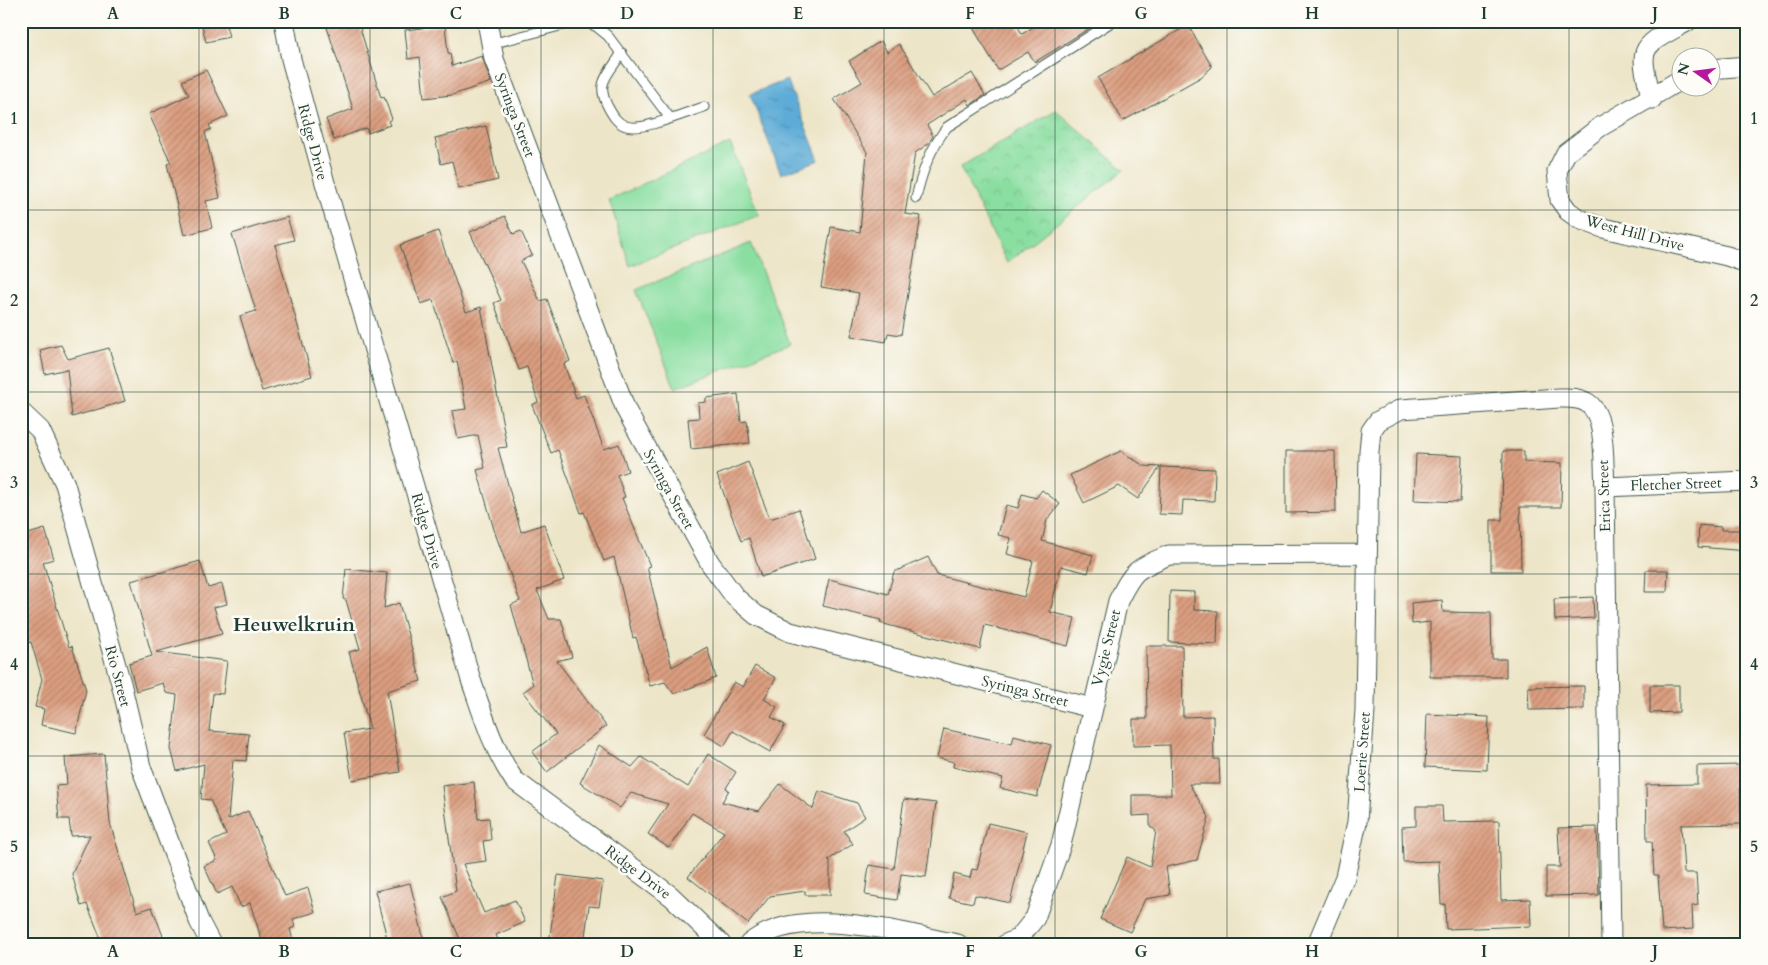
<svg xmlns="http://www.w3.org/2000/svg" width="1768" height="965" viewBox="0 0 1768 965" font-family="Cardo,serif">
<defs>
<pattern id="park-crowns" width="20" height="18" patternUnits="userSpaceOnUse" patternTransform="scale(1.25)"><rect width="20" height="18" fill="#89dea0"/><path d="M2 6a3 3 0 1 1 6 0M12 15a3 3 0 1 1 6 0" fill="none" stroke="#76bf8a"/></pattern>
<pattern id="water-ripples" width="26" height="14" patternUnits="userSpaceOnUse" patternTransform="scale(1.25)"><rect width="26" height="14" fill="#5dacd7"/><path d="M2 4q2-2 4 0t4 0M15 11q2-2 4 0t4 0" fill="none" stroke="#4c8daf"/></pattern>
<pattern id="building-hatch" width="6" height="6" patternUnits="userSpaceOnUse" patternTransform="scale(1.25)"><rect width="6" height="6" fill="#dc9e80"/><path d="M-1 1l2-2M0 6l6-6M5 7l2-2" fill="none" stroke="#b2826a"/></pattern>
</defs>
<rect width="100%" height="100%" fill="#fdfcf7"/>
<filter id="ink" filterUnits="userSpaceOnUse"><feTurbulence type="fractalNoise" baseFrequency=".02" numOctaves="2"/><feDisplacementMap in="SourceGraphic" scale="10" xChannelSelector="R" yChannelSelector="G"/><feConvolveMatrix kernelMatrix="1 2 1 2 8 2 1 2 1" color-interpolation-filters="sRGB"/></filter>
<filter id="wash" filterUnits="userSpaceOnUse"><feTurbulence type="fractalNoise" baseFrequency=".0096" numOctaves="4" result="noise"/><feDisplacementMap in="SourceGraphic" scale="20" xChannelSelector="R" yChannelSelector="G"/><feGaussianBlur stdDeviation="1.12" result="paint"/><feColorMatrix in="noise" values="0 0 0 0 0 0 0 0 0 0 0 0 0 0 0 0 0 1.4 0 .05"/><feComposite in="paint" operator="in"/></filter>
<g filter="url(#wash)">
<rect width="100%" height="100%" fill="#ede5c8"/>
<path fill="url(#park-crowns)" stroke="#548e6a" d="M 1056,110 L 1124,170 L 1007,263 L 960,167 Z"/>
<path fill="#89dea0" stroke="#548e6a" d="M 730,143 L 759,215 L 630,266 L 609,200 Z
M 751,243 L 790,344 L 675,388 L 636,290 Z"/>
<path fill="url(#water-ripples)" stroke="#3e7486" d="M 787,80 L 819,160 L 781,174 L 750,94 Z"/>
<g id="blocks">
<path fill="url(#building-hatch)" d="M 201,21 L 225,21 L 229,37 L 206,42 Z
M 325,21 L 358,21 L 381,98 L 384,97 L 392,119 L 388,121 L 390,125 L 368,133 L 366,128 L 334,140 L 326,119 L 353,109 Z
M 969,21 L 1015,21 L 1022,34 L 1043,21 L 1101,21 L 1035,62 L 1028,52 L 998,70 Z
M 445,25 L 448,53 L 450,53 L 452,66 L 482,56 L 491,82 L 452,95 L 424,98 L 420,57 L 408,59 L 405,30 Z
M 1188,25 L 1212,67 L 1201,77 L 1123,121 L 1098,78 Z
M 881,41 L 887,52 L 899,44 L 932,97 L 972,73 L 985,95 L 970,105 L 967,99 L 927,125 L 933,136 L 928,144 L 915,153 L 905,214 L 921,216 L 901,335 L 888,333 L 886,342 L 851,336 L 859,293 L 821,287 L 831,227 L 860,232 L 867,152 L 834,99 L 862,82 L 849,61 Z
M 206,70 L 228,116 L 209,125 L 211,129 L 205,132 L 220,198 L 206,201 L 212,228 L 184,235 L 167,164 L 171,163 L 149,114 L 189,95 L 182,81 Z
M 486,126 L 498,180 L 459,189 L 452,161 L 441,164 L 435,138 Z
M 505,216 L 513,234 L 521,231 L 532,255 L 521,261 L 540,301 L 547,299 L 570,361 L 564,364 L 576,398 L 584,395 L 604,449 L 619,444 L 628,471 L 617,475 L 625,497 L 622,498 L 650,566 L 647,567 L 672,667 L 707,647 L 716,678 L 674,694 L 665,682 L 650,686 L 636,637 L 633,638 L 614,557 L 604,561 L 584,512 L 581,513 L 558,450 L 551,453 L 532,405 L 538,402 L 527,367 L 519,370 L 494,303 L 501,300 L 470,232 Z
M 287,217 L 294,240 L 275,245 L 312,376 L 262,391 L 240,316 L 256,311 L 232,234 Z
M 438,231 L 466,312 L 481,307 L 507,447 L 498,448 L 521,532 L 544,524 L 564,580 L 537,590 L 549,619 L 561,619 L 572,657 L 557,661 L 606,726 L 547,772 L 532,752 L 556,734 L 523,692 L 533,685 L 511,605 L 520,601 L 495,533 L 477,470 L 485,468 L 478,435 L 458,439 L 452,411 L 466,409 L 457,361 L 453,363 L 433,300 L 421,304 L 400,245 Z
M 61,345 L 68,359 L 109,348 L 125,401 L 72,417 L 67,369 L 45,374 L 40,350 Z
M 738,394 L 741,422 L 747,421 L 750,443 L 691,449 L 688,419 L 699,418 L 698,403 L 706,402 L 706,398 Z
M 1121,451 L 1144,466 L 1160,467 L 1138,499 L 1119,486 L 1084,503 L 1070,475 Z
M 1286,451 L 1335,451 L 1336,512 L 1286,513 Z
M 1503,451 L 1524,451 L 1524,462 L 1562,463 L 1561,507 L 1520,507 L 1521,571 L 1491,571 L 1491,520 L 1502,520 Z
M 1416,454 L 1462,456 L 1460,502 L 1414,500 Z
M 748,462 L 770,519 L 799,509 L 815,559 L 761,577 L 749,538 L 741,541 L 717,475 Z
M 1161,467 L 1215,469 L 1214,501 L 1183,500 L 1182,515 L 1159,514 Z
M 1042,490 L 1060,504 L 1047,520 L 1042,541 L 1093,555 L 1088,573 L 1061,566 L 1050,612 L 1075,618 L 1068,646 L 985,625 L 980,649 L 880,623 L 881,620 L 823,606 L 829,579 L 888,594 L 894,572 L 928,557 L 937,575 L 1024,597 L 1033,561 L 1007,554 L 1011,538 L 998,535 L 1006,505 L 1018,508 L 1022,494 L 1036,498 Z
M 1699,525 L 1721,527 L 1721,530 L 1747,530 L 1747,551 L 1698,547 Z
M 45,529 L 54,559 L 43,562 L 69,647 L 72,646 L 86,690 L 76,733 L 41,725 L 44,709 L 35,707 L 42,679 L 31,642 L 21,645 L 21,536 Z
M 200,561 L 208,588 L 222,584 L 227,604 L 214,607 L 222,634 L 156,652 L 227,661 L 223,694 L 213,693 L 209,731 L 249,734 L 246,761 L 233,760 L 228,820 L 248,811 L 285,896 L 308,888 L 315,912 L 293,919 L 295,927 L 290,929 L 294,944 L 263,944 L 250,903 L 241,907 L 232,887 L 217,894 L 204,866 L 217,860 L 209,843 L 226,835 L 210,800 L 201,799 L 204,764 L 177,771 L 171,749 L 177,695 L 166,693 L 163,683 L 136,691 L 129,663 L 152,656 L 131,581 Z
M 346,569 L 387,573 L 384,608 L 399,603 L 421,681 L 387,691 L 400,772 L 352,780 L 344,733 L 370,729 L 349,652 L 360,649 L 346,600 L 343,599 Z
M 1646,570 L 1668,570 L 1667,592 L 1645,592 Z
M 1170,591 L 1194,592 L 1194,610 L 1218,611 L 1217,644 L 1169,642 Z
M 1593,597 L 1594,618 L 1555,620 L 1554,599 Z
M 1442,600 L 1443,612 L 1491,613 L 1492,659 L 1506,659 L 1506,677 L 1430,677 L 1430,622 L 1412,624 L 1411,603 Z
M 1146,646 L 1182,646 L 1183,717 L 1213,716 L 1214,759 L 1219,759 L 1220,784 L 1189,784 L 1209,817 L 1197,860 L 1166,867 L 1170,895 L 1145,899 L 1130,932 L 1100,919 L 1127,857 L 1150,867 L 1156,831 L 1150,826 L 1150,815 L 1132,816 L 1132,795 L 1171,795 L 1170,745 L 1133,746 L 1133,719 L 1147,719 Z
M 755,666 L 776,678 L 764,699 L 777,707 L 771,717 L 785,725 L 770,752 L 733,731 L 724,746 L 704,734 L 734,682 L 743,687 Z
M 1650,685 L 1679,685 L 1679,712 L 1650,713 Z
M 1584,686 L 1584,709 L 1529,710 L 1528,687 Z
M 1427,714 L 1489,717 L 1487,770 L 1425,767 Z
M 944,729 L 1012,744 L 1014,735 L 1051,745 L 1037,797 L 1000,788 L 1003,778 L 953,767 L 954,762 L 937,758 Z
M 599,745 L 632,767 L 641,757 L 688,787 L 708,754 L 736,772 L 726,788 L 729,790 L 722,802 L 759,811 L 780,784 L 813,809 L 819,791 L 857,803 L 865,817 L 844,831 L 853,844 L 828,860 L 830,860 L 830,895 L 805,895 L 805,891 L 770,896 L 748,924 L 688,877 L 724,832 L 692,813 L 669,848 L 648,834 L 668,804 L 631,793 L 620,808 L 580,783 Z
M 104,754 L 110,823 L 137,912 L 152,907 L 166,944 L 103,944 L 87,904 L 81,906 L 72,874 L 90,835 L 71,836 L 69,819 L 59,819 L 56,786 L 67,785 L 65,757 Z
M 1740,765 L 1741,824 L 1681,825 L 1684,873 L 1696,873 L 1698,905 L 1692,906 L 1693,929 L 1662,931 L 1658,875 L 1654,875 L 1652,841 L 1647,841 L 1646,785 L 1697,784 L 1697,766 Z
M 474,782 L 478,819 L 489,818 L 491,840 L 483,841 L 486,861 L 463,864 L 484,913 L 515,900 L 525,922 L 496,935 L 500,944 L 462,944 L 442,897 L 456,891 L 442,786 Z
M 904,799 L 936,803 L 926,877 L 901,874 L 897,900 L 865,895 L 869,865 L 894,869 Z
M 1416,806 L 1442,806 L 1443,822 L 1499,821 L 1501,900 L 1530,899 L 1531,926 L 1446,929 L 1445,904 L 1441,904 L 1439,861 L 1403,862 L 1402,827 L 1416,826 Z
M 988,823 L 1027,832 L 1010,903 L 975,895 L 973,903 L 949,898 L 954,874 L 970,878 L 972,869 L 977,870 Z
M 1597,827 L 1599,895 L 1546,896 L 1546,867 L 1560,867 L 1558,828 Z
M 558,875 L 603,881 L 599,907 L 589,906 L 584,944 L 549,944 Z
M 410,883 L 425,944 L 385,944 L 386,934 L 375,891 Z"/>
</g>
</g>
<g filter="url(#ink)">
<use href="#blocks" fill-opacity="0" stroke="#3e564a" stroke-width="1"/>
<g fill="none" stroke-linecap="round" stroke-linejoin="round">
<g stroke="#3e564a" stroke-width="11">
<path id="lane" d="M 584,21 L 597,27 L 608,36 L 670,118
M 491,44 L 579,21
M 622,53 C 608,75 595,82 608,107 C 613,116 617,123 626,126 C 641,132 687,112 704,107
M 916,198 C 922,172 930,149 947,127 L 1113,21"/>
</g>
<g stroke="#3e564a" stroke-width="21">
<path id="street" d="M 284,21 L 291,59 L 325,183 L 471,680 C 483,715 493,749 514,780 L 671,896 L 721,944
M 487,21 L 494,59 L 626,410 L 710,563 L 735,597 L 756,615 L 790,632 L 1092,708
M 1710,69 L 1747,66
M 1680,80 L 1600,127 L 1566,153 L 1557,171 L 1560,200 L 1568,211 L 1579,219 L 1603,228 L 1727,256 L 1747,263
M 1652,99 C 1637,44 1640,48 1688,21
M 21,412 L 40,430 L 65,484 L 121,683 L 141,767 L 199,921 L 211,944
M 1605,487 L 1747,481
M 749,944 C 798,902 900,933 958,944
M 1006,944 L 1019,938 L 1035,918 L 1061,845 L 1118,601 C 1134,569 1136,569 1169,555 L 1367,554
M 1317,944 L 1345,877 L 1357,822 L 1365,710 L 1369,451 L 1371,431 L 1378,421 L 1401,409 L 1559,398 C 1568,398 1577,397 1586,402 C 1607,413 1603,464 1605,487 L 1611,944"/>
</g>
<use href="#lane" stroke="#fff" stroke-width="9"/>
<use href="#street" stroke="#fff" stroke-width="19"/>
</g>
</g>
<path fill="none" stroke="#1f3d34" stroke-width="1" stroke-opacity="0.55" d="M 199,21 L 199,944M 370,21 L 370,944M 541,21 L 541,944M 713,21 L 713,944M 884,21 L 884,944M 1055,21 L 1055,944M 1227,21 L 1227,944M 1398,21 L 1398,944M 1569,21 L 1569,944M 21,210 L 1747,210M 21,392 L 1747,392M 21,574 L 1747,574M 21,756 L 1747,756"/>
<g text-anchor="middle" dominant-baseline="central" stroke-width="5" stroke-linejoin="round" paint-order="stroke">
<g font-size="15" fill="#1f3d34" stroke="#fdfcf7">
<text transform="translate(515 115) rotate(69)">Syringa Street</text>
<text transform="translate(313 142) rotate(75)">Ridge Drive</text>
<text transform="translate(1635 233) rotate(15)">West Hill Drive</text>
<text transform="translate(1676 484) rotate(-2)">Fletcher Street</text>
<text transform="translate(669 489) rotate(61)">Syringa Street</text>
<text transform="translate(1604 496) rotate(-92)">Erica Street</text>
<text transform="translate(427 531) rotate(74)">Ridge Drive</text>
<text transform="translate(1106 648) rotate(-76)">Vygie Street</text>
<text transform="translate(118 676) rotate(75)">Rio Street</text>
<text transform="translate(1025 691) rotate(14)">Syringa Street</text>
<text transform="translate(1362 752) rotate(-86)">Loerie Street</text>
<text transform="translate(638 872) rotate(37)">Ridge Drive</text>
</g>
<g font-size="20" font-weight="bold" fill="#1f3d34" stroke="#fdfcf7">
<text x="294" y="624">Heuwelkruin</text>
</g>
</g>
<rect width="1768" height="965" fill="none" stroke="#fdfcf7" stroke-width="55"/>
<g transform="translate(1696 72) rotate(284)"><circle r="24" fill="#fdfcf7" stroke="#a4b0a9"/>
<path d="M0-4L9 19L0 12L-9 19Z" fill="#b5179e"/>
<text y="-8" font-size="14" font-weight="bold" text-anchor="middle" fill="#1f3d34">N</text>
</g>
<rect x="28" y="28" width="1712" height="910" fill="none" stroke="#1f3d34" stroke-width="2"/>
<g font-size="16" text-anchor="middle" font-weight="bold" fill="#1f3d34">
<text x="113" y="19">A</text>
<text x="284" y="19">B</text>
<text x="456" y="19">C</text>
<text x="627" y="19">D</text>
<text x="798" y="19">E</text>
<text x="970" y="19">F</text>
<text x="1141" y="19">G</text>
<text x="1312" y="19">H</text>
<text x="1484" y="19">I</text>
<text x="1655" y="19">J</text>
<text x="14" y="124">1</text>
<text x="1754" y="124">1</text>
<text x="14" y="306">2</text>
<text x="1754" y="306">2</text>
<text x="14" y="488">3</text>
<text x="1754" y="488">3</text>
<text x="14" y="670">4</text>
<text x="1754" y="670">4</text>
<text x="14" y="852">5</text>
<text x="1754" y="852">5</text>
<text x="113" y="957">A</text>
<text x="284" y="957">B</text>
<text x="456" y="957">C</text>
<text x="627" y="957">D</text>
<text x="798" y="957">E</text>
<text x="970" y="957">F</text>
<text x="1141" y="957">G</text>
<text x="1312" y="957">H</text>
<text x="1484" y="957">I</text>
<text x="1655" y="957">J</text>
</g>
</svg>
